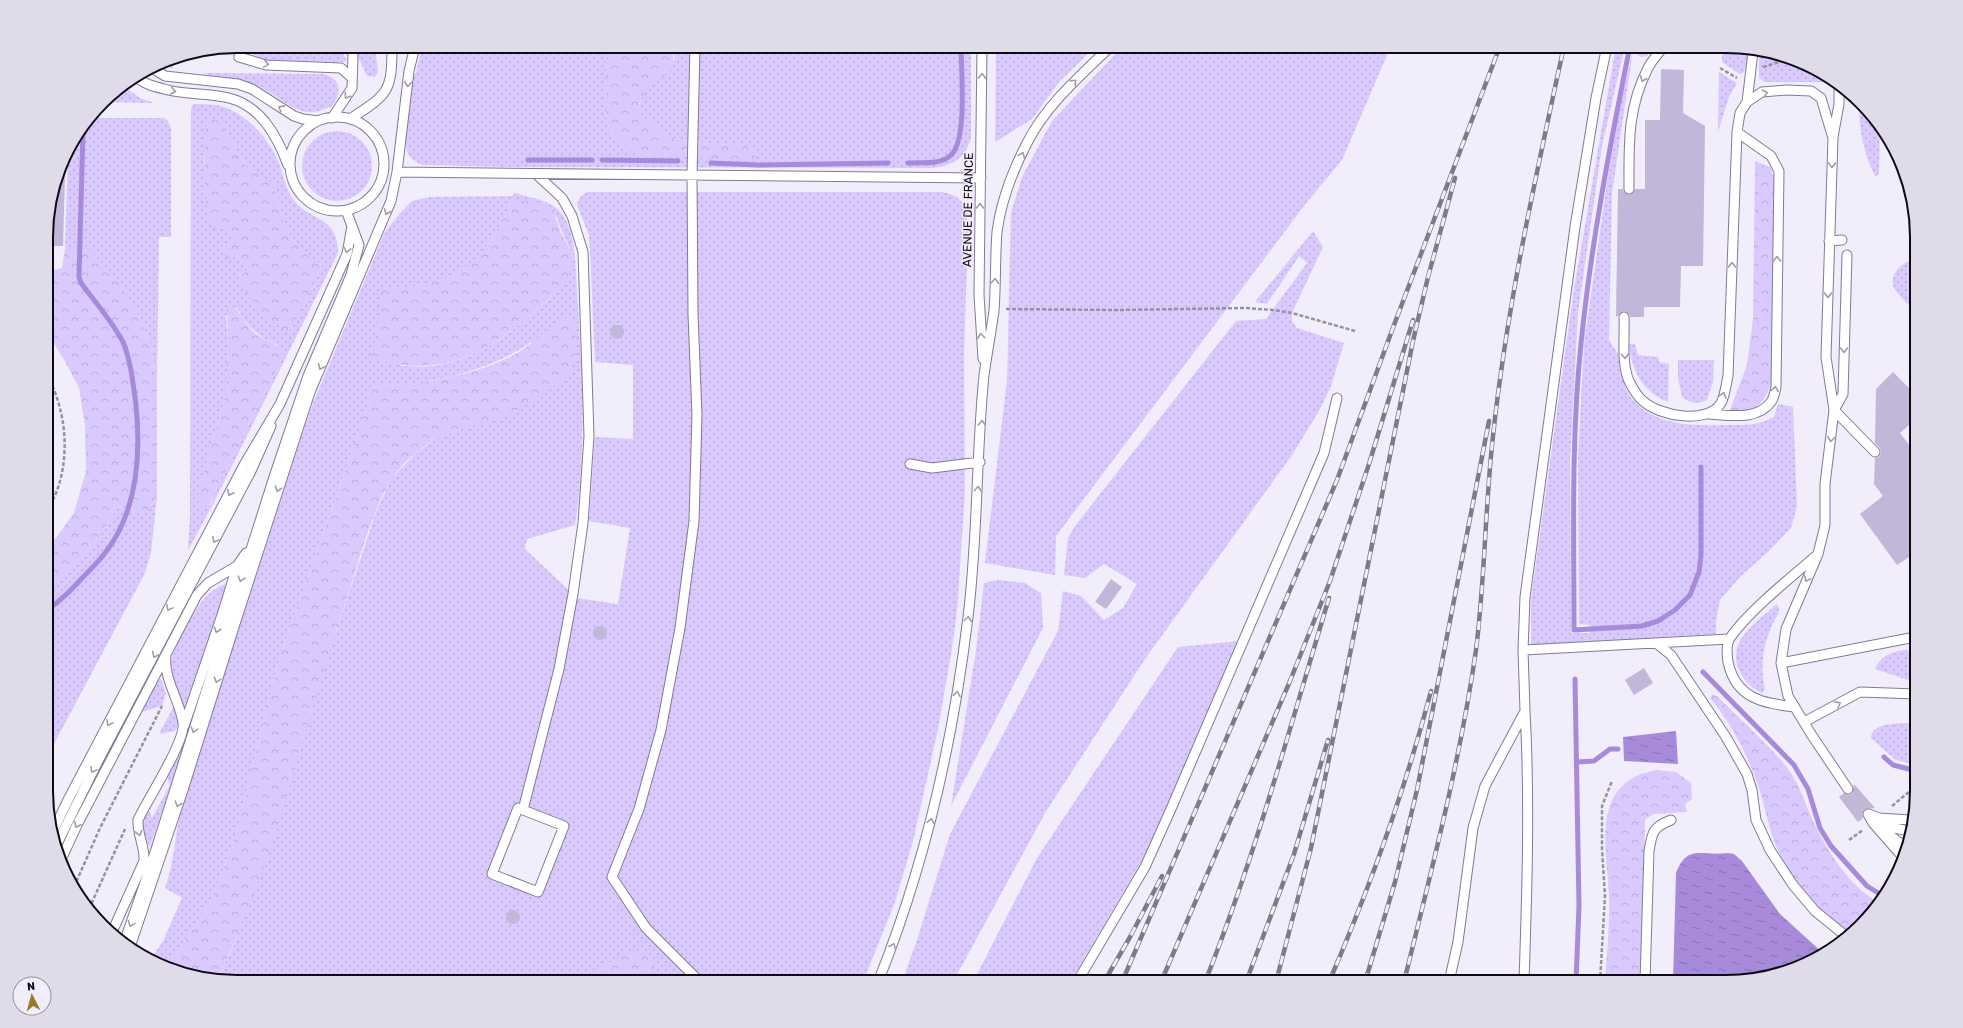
<svg xmlns="http://www.w3.org/2000/svg" width="1963" height="1028" viewBox="0 0 1963 1028" font-family="Rubik,sans-serif">
<defs>
<pattern id="grass-dots" width="8" height="8" patternUnits="userSpaceOnUse"><rect width="8" height="8" fill="#dac9ff"/><path d="M2 2h.1M6 6h.1" fill="none" stroke="#baabda" stroke-width="1.8" stroke-linecap="round"/></pattern>
<pattern id="forest-crowns" width="20" height="18" patternUnits="userSpaceOnUse"><rect width="20" height="18" fill="#dac9ff"/><path d="M2 6a3 3 0 1 1 6 0M12 15a3 3 0 1 1 6 0" fill="none" stroke="#baabda"/></pattern>
<pattern id="water-ripples" width="26" height="14" patternUnits="userSpaceOnUse"><rect width="26" height="14" fill="#a78bda"/><path d="M2 4q2-2 4 0t4 0M15 11q2-2 4 0t4 0" fill="none" stroke="#8670b0"/></pattern>
</defs>
<rect width="100%" height="100%" fill="#f1edfb"/>
<path fill="url(#grass-dots)" fill-rule="evenodd" d="M 249,46 L 338,46 L 347,60 L 345,62 L 262,60 L 253,54 Z
M 353,46 L 375,46 L 378,72 L 375,77 L 367,76 Z
M 422,46 L 607,46 C 607,65 603,112 609,128 C 613,138 627,147 636,154 L 757,158 L 756,152 L 745,146 L 713,144 L 673,139 L 643,117 L 638,109 L 643,94 L 675,59 L 671,46 L 971,46 L 971,137 C 966,159 952,166 931,168 L 515,167 L 422,165 C 416,162 409,158 407,151 C 403,136 411,92 413,75 L 416,73 Z
M 996,46 L 1096,46 L 1059,82 L 1032,119 L 995,142 Z
M 1123,46 L 1391,46 L 1342,160 L 1307,202 L 1056,536 L 1055,575 L 985,563 L 1007,381 L 1011,213 L 1022,177 L 1052,121 Z
M 1616,46 L 1625,46 L 1602,146 L 1578,313 L 1570,460 L 1571,633 L 1590,633 L 1590,625 L 1579,624 L 1578,459 L 1584,344 L 1608,176 L 1622,97 L 1633,50 L 1612,193 L 1609,340 C 1612,345 1617,351 1620,358 C 1625,369 1621,381 1628,393 C 1648,426 1693,426 1726,425 C 1746,425 1756,426 1774,417 L 1778,404 L 1793,407 L 1797,506 L 1791,528 L 1768,552 L 1740,577 L 1720,600 L 1716,621 L 1716,634 L 1531,645 L 1531,599 L 1574,289 Z
M 1722,46 L 1746,51 L 1747,61 L 1744,72 L 1740,74 L 1722,62 Z
M 1759,54 L 1810,66 L 1828,78 L 1822,82 L 1765,82 L 1759,78 Z
M 173,59 L 173,69 L 159,64 Z
M 1719,72 L 1737,83 L 1729,97 L 1718,132 Z
M 203,73 L 324,74 C 342,80 342,91 332,106 C 325,109 316,113 308,112 C 289,110 274,92 256,85 C 246,81 205,75 203,73 Z
M 123,86 L 140,98 L 154,103 L 104,102 L 111,94 Z
M 1859,102 L 1880,126 L 1879,173 L 1877,176 L 1875,176 C 1863,152 1859,129 1859,102 Z
M 194,104 C 201,104 209,104 216,105 C 245,111 268,137 279,163 C 284,176 286,192 296,203 C 314,222 338,217 338,253 L 211,508 L 188,550 L 190,516 L 191,108 ZM 207,119 C 210,119 216,119 219,121 C 228,127 236,154 246,165 C 254,173 264,179 274,184 C 279,202 281,223 292,238 C 299,249 311,257 322,265 L 306,300 L 297,314 L 238,275 L 248,270 L 237,256 L 221,247 L 232,241 L 204,164 ZM 237,308 C 247,327 259,337 278,345 L 281,361 L 214,493 L 210,507 L 198,491 L 226,394 L 228,342 L 226,315 Z
M 92,118 L 163,118 L 167,120 L 171,128 L 171,237 L 159,237 L 157,382 L 150,343 L 138,314 L 65,249 L 68,150 Z
M302 166a35 35 0 1 1 70 0a35 35 0 1 1-70 0Z
M 587,192 L 942,192 C 967,197 967,209 968,231 L 964,354 L 965,492 L 957,612 L 952,648 L 938,729 L 913,841 L 895,902 L 863,982 L 237,982 L 218,978 L 234,945 L 272,842 L 302,745 L 323,671 L 376,512 L 391,479 L 417,452 L 439,437 L 466,427 L 533,341 C 481,376 430,383 369,387 L 369,402 L 277,665 L 236,834 L 211,901 L 168,966 L 153,962 L 150,960 L 163,941 L 182,898 L 165,888 C 175,861 175,833 182,805 L 302,435 L 313,403 L 385,232 L 401,212 L 412,201 L 430,197 L 511,196 L 516,193 C 527,197 542,199 552,205 C 569,215 573,238 575,257 C 580,348 589,435 575,525 L 527,539 L 525,549 L 577,598 L 618,604 L 630,528 L 589,521 L 595,437 L 633,439 L 633,365 L 595,362 L 590,250 L 589,235 L 577,205 L 580,197 ZM 511,202 L 557,217 C 560,234 575,249 572,266 C 571,271 567,276 565,280 C 557,292 546,302 535,311 C 509,335 479,356 444,364 C 430,368 414,366 401,366 L 383,288 C 452,288 484,266 511,202 ZM 518,808 L 564,826 L 538,892 L 492,874 Z
M 1313,231 L 1323,247 L 1292,313 L 1292,321 L 1297,328 L 1344,343 L 1331,386 L 1319,411 L 1292,455 L 1145,659 L 1045,813 L 953,982 L 902,982 L 918,937 L 950,834 L 1058,631 L 1063,591 L 1081,596 L 1104,620 L 1123,608 L 1137,584 L 1104,564 L 1085,578 L 1064,575 L 1068,538 L 1075,526 L 1236,321 L 1266,319 L 1307,263 L 1299,256 L 1267,304 L 1255,302 Z
M 1909,261 L 1916,261 L 1916,312 C 1909,305 1901,298 1896,291 C 1887,279 1898,265 1909,261 Z
M 1629,344 L 1635,344 L 1638,355 L 1658,357 L 1659,362 L 1669,364 L 1668,402 C 1643,392 1631,370 1629,344 Z
M 1678,360 L 1714,360 L 1713,382 L 1707,400 C 1696,404 1691,404 1682,397 L 1678,378 Z
M 157,497 L 151,553 L 144,575 L 48,755 L 47,591 L 94,545 L 119,506 L 144,515 Z
M 998,580 L 1025,583 L 1041,593 L 1043,628 L 951,806 L 976,651 L 984,583 Z
M 225,584 L 226,588 L 185,709 C 179,696 171,678 171,664 C 172,649 194,609 205,598 C 210,592 217,587 225,584 Z
M 1777,604 L 1779,609 L 1778,614 C 1764,638 1759,663 1765,689 L 1762,693 C 1741,683 1727,658 1743,636 C 1752,624 1766,614 1777,604 Z
M 1240,641 L 1147,852 L 1070,982 L 973,982 L 1037,858 L 1178,647 Z
M 1905,650 L 1917,651 L 1917,683 L 1875,669 C 1881,655 1892,652 1905,650 Z
M 161,679 L 166,693 L 162,706 L 138,713 L 158,680 Z
M 198,697 L 201,698 L 150,846 L 147,844 L 141,824 L 148,808 L 152,818 L 170,785 L 166,774 L 184,740 Z
M 175,704 C 177,713 181,723 175,731 L 159,734 Z
M 1917,723 L 1917,765 L 1896,760 L 1871,738 C 1871,721 1905,723 1917,723 Z"/>
<path fill="url(#forest-crowns)" d="M 607,46 L 671,46 C 680,78 659,73 644,94 C 641,97 639,104 638,109 L 643,117 L 673,139 L 713,144 L 745,146 L 756,152 L 757,158 L 748,160 L 635,154 C 627,147 613,138 609,128 C 603,111 607,65 607,46 Z
M 1634,46 L 1654,46 L 1647,56 L 1640,57 L 1633,50 Z
M 206,119 C 210,119 216,119 219,121 C 228,126 236,155 246,165 C 254,173 264,179 274,184 C 279,202 281,223 292,238 C 299,249 311,257 322,265 L 306,300 L 289,333 C 266,318 248,301 238,276 L 248,270 L 237,256 L 229,260 L 221,247 L 232,241 L 226,227 L 212,229 C 202,192 204,157 206,119 Z
M 1755,161 L 1771,168 L 1776,190 L 1771,385 C 1763,404 1757,408 1738,416 L 1729,413 L 1747,365 L 1753,319 Z
M 531,201 L 549,206 C 555,213 556,219 559,228 C 563,240 576,253 572,267 C 568,282 548,300 537,309 C 485,356 443,378 372,359 L 383,288 C 452,288 484,266 511,202 Z
M 65,249 L 91,250 L 116,278 L 138,314 L 150,343 L 157,382 L 157,497 L 144,515 L 119,506 L 94,545 L 47,591 L 47,547 L 56,538 L 74,513 L 86,471 L 85,425 L 79,388 L 66,363 L 47,332 L 47,272 L 62,268 Z
M 231,304 C 241,312 245,325 256,334 C 265,340 276,342 283,351 L 281,361 L 214,493 L 209,507 L 202,507 L 198,503 L 198,491 L 226,394 L 228,342 L 227,306 Z
M 569,316 C 578,325 576,333 577,345 C 577,355 575,364 570,372 C 563,383 517,412 504,417 C 483,426 459,427 438,438 C 422,446 401,464 391,480 C 371,512 358,565 346,601 C 304,726 277,858 218,978 L 168,966 L 211,901 L 236,834 L 277,665 L 369,402 L 369,387 C 418,384 467,378 512,356 C 533,345 548,325 569,316 Z
M 1713,694 L 1718,697 C 1739,719 1770,745 1788,769 C 1798,782 1803,797 1809,812 C 1824,846 1846,884 1879,903 L 1869,917 L 1849,935 C 1825,916 1793,883 1780,855 C 1767,829 1765,800 1754,774 C 1744,748 1728,719 1710,698 Z
M 1656,770 L 1676,772 L 1691,783 L 1692,799 L 1685,804 L 1687,812 L 1654,814 L 1645,819 L 1642,982 L 1605,982 C 1607,953 1610,924 1609,896 C 1608,857 1592,798 1636,776 C 1642,773 1650,772 1656,770 Z
M 634,949 L 640,950 L 655,966 L 647,982 L 591,982 L 590,977 L 593,971 Z"/>
<path fill="url(#water-ripples)" d="M 1676,731 L 1678,764 L 1624,761 L 1623,737 Z
M 1728,853 L 1734,854 L 1742,861 L 1780,914 L 1824,954 L 1787,972 L 1738,982 L 1673,982 L 1676,873 C 1688,843 1702,857 1728,853 Z"/>
<g fill="none" stroke-linecap="round" stroke-linejoin="round">
<path stroke="#a78bda" stroke-width="5" d="M 1630,46 C 1610,145 1591,244 1581,344 C 1571,439 1574,535 1574,630 L 1642,626 L 1658,621 L 1675,610 L 1690,595 L 1699,572 L 1701,556 L 1701,467
M 528,160 L 592,160
M 602,160 L 678,161
M 711,163 L 758,165 L 888,163
M 908,163 C 920,162 940,165 950,156 C 968,142 961,70 961,46
M 47,610 C 62,600 73,588 85,575 C 92,568 99,561 105,553 C 138,511 141,455 136,405 C 133,384 131,361 123,342 C 112,321 95,302 81,283 L 79,277 L 83,131
M 1703,672 L 1794,765 L 1808,789 L 1820,828 L 1831,846 L 1867,886 L 1883,896
M 1575,679 L 1579,906 L 1576,982
M 1884,757 L 1893,765 L 1917,771
M 1577,762 L 1594,761 L 1610,749 L 1618,749"/>
</g>
<path fill="#c1b7d8" d="M 1661,69 L 1684,70 L 1683,113 L 1705,126 L 1703,266 L 1681,266 L 1680,307 L 1644,307 L 1644,317 L 1630,317 L 1629,314 L 1624,311 L 1616,317 L 1618,189 L 1623,189 L 1624,192 L 1629,195 L 1632,194 L 1635,189 L 1645,189 L 1645,120 L 1660,120 Z
M 60,176 L 65,176 L 63,246 L 46,246 L 46,225 Z
M610 332a7 7 0 1 1 14 0a7 7 0 1 1-14 0Z
M 1893,372 L 1916,395 L 1916,419 L 1900,433 L 1916,454 L 1915,498 L 1911,500 L 1909,503 L 1911,508 L 1915,511 L 1915,553 L 1897,565 L 1860,514 L 1883,496 L 1874,484 L 1875,458 L 1879,457 L 1881,453 L 1880,448 L 1875,443 L 1876,389 Z
M 1111,579 L 1122,587 L 1106,609 L 1095,602 Z
M593 633a7 7 0 1 1 14 0a7 7 0 1 1-14 0Z
M 1644,668 L 1653,683 L 1634,695 L 1625,680 Z
M 1854,784 L 1875,808 L 1865,809 L 1862,814 L 1863,818 L 1858,822 L 1839,797 L 1844,793 L 1848,795 L 1852,794 Z
M506 917a7 7 0 1 1 14 0a7 7 0 1 1-14 0Z"/>
<g fill="none" stroke-linecap="round" stroke-linejoin="round">
<g stroke="#837998" stroke-width="11">
<path id="service" d="M 240,46 L 239,57 L 266,65 L 341,68 L 352,78
M 695,46 L 692,176 L 693,314 L 697,415 L 694,521 L 680,628 L 661,730 L 639,809 L 612,877 L 646,928 L 700,982
M 982,46 L 979,295 L 983,359
M 152,68 L 165,76 L 238,84 L 252,89 L 294,116 L 303,119 L 318,121
M 137,78 C 146,85 156,87 168,90 C 188,95 209,93 229,98 C 261,106 277,136 288,165
M 1839,85 L 1839,104 L 1833,137 L 1826,357 L 1834,410 L 1825,484 L 1825,525 L 1818,554 L 1786,629 L 1781,663 L 1788,696 L 1811,734 L 1848,789
M 1747,102 L 1753,52
M290 164a47 47 0 1 1 94 0a47 47 0 1 1-94 0Z
M 332,118 L 352,88 L 353,54 L 348,46
M 350,119 C 388,94 392,93 392,46
M 397,172 L 981,178
M 1629,189 C 1629,145 1627,109 1648,68 C 1652,60 1659,53 1664,46
M 1829,241 L 1842,240
M 1847,255 L 1843,394 L 1834,410 L 1875,452
M 1624,317 C 1625,337 1621,362 1629,381 C 1632,387 1638,397 1643,401 C 1659,416 1708,425 1721,403 C 1725,396 1726,384 1728,376 L 1737,132 L 1740,113 L 1747,102 L 1762,92 L 1786,90 L 1811,91 L 1821,98 L 1832,135
M 1708,414 C 1729,415 1757,421 1771,402 C 1774,398 1775,392 1776,387 L 1779,171 L 1771,156 L 1737,132
M 910,464 L 932,468 L 980,462
M 1915,504 L 1916,505
M 1656,643 L 1671,655 L 1726,737 L 1747,774 L 1752,790 L 1756,820 L 1770,850 L 1793,885 L 1815,911 L 1847,937
M 1523,650 L 1729,639
M 1781,663 L 1910,638 L 1917,635
M 1795,707 C 1763,703 1736,699 1728,662 C 1727,655 1726,644 1730,638 C 1749,611 1790,578 1816,556
M 1525,711 L 1523,650 L 1525,597 L 1575,227 L 1596,98 L 1607,46
M 1804,722 L 1860,692 L 1917,694
M 184,726 L 223,612 L 237,566
M 518,808 L 564,826 L 538,892 L 492,874 Z
M 523,810 L 559,669 L 573,594 L 583,523 L 589,436 L 583,252 L 572,216 L 562,198 L 536,174
M 1868,814 L 1873,823 L 1908,831
M 1869,814 L 1879,818 L 1910,820
M 1873,823 L 1902,856
M 52,833 L 69,798 L 244,465 L 280,404 L 347,254 L 352,226 L 347,213
M 1887,833 L 1904,846
M 56,846 L 98,761 L 251,471 L 271,426
M 60,862 L 77,825 L 197,595 L 208,583 L 237,566 L 246,553
M 113,930 L 144,861 C 145,846 137,834 138,820 C 147,800 186,741 183,723 C 180,700 163,679 166,655
M 125,940 L 150,868 L 273,480 L 308,376 L 351,275 L 359,245 L 352,226
M 131,944 L 184,787 L 234,627 L 310,392 L 391,201 L 397,172 L 409,71 L 415,46
M 878,982 C 925,865 953,742 968,617 C 978,537 976,455 984,375 C 987,354 991,332 994,311 C 996,285 995,258 997,232 C 1001,201 1013,170 1027,143 C 1046,105 1081,75 1111,46
M 1077,982 L 1145,867 L 1171,809 L 1324,453 L 1337,398
M 1449,982 L 1458,942 L 1473,828 L 1485,786 L 1525,711 C 1530,801 1527,892 1524,982
M 1645,982 L 1649,851 C 1652,832 1653,827 1671,820"/>
</g>
<path stroke="#96939f" stroke-width="2.5" stroke-dasharray="4 2" stroke-linecap="butt" d="M 1763,67 L 1786,60
M 1720,68 L 1737,78
M 1006,309 L 1117,310 L 1246,308 L 1273,310 L 1292,313 L 1355,331
M 47,375 C 69,415 72,471 47,511
M 1892,806 L 1916,786
M 1849,840 L 1863,830
M 74,887 L 100,828 L 162,706
M 89,909 L 125,829
M 1600,982 L 1605,896 L 1602,849 L 1602,806 L 1612,781"/>
<use href="#service" stroke="#fff" stroke-width="9"/>
<g stroke="#7e7a87" stroke-width="4.5">
<path id="rail" d="M 1104,982 L 1130,937 L 1162,876
M 1122,982 L 1337,480 L 1394,325 L 1500,46
M 1161,982 L 1290,681 L 1330,581 L 1369,464 L 1413,320
M 1205,982 C 1255,857 1290,727 1329,598
M 1246,982 L 1294,854 L 1328,740
M 1276,982 L 1311,848 L 1413,341 L 1428,277 L 1455,178
M 1329,982 C 1370,887 1405,790 1431,691
M 1365,982 L 1395,882 L 1417,790 L 1489,421
M 1404,982 C 1431,872 1460,762 1476,650 C 1485,579 1485,507 1493,436 C 1507,305 1536,175 1564,46"/>
</g>
<use href="#rail" stroke="#f1edfb" stroke-width="3" stroke-dasharray="9" stroke-linecap="butt"/>
</g>
<defs><path id="oneway-chevron" d="M-2-3.5L2.5 0L-2 3.5" fill="none" stroke-width="1.6" stroke-linecap="round" stroke-linejoin="round"/></defs>
<g stroke="#9e9da1">
<use href="#oneway-chevron" transform="translate(266 64) rotate(9)"/>
<use href="#oneway-chevron" transform="translate(982 76) rotate(-89)"/>
<use href="#oneway-chevron" transform="translate(1643 79) rotate(113)"/>
<use href="#oneway-chevron" transform="translate(1074 82) rotate(-47)"/>
<use href="#oneway-chevron" transform="translate(408 84) rotate(95)"/>
<use href="#oneway-chevron" transform="translate(173 91) rotate(12)"/>
<use href="#oneway-chevron" transform="translate(1765 93) rotate(-14)"/>
<use href="#oneway-chevron" transform="translate(347 96) rotate(124)"/>
<use href="#oneway-chevron" transform="translate(281 108) rotate(-147)"/>
<use href="#oneway-chevron" transform="translate(1022 155) rotate(-66)"/>
<use href="#oneway-chevron" transform="translate(1832 165) rotate(92)"/>
<use href="#oneway-chevron" transform="translate(980 206) rotate(-89)"/>
<use href="#oneway-chevron" transform="translate(387 212) rotate(113)"/>
<use href="#oneway-chevron" transform="translate(347 250) rotate(104)"/>
<use href="#oneway-chevron" transform="translate(1777 259) rotate(-89)"/>
<use href="#oneway-chevron" transform="translate(1732 265) rotate(-88)"/>
<use href="#oneway-chevron" transform="translate(995 281) rotate(-87)"/>
<use href="#oneway-chevron" transform="translate(1828 295) rotate(92)"/>
<use href="#oneway-chevron" transform="translate(981 336) rotate(-95)"/>
<use href="#oneway-chevron" transform="translate(1844 350) rotate(91)"/>
<use href="#oneway-chevron" transform="translate(1625 356) rotate(86)"/>
<use href="#oneway-chevron" transform="translate(321 367) rotate(114)"/>
<use href="#oneway-chevron" transform="translate(1775 389) rotate(-79)"/>
<use href="#oneway-chevron" transform="translate(1723 395) rotate(-74)"/>
<use href="#oneway-chevron" transform="translate(982 423) rotate(-87)"/>
<use href="#oneway-chevron" transform="translate(1831 439) rotate(97)"/>
<use href="#oneway-chevron" transform="translate(278 489) rotate(108)"/>
<use href="#oneway-chevron" transform="translate(978 489) rotate(-86)"/>
<use href="#oneway-chevron" transform="translate(230 493) rotate(117)"/>
<use href="#oneway-chevron" transform="translate(215 540) rotate(118)"/>
<use href="#oneway-chevron" transform="translate(241 579) rotate(107)"/>
<use href="#oneway-chevron" transform="translate(1807 579) rotate(114)"/>
<use href="#oneway-chevron" transform="translate(169 608) rotate(118)"/>
<use href="#oneway-chevron" transform="translate(968 619) rotate(-83)"/>
<use href="#oneway-chevron" transform="translate(217 630) rotate(109)"/>
<use href="#oneway-chevron" transform="translate(155 655) rotate(117)"/>
<use href="#oneway-chevron" transform="translate(217 680) rotate(107)"/>
<use href="#oneway-chevron" transform="translate(957 694) rotate(-81)"/>
<use href="#oneway-chevron" transform="translate(1838 704) rotate(-29)"/>
<use href="#oneway-chevron" transform="translate(109 723) rotate(118)"/>
<use href="#oneway-chevron" transform="translate(194 730) rotate(108)"/>
<use href="#oneway-chevron" transform="translate(93 770) rotate(117)"/>
<use href="#oneway-chevron" transform="translate(178 804) rotate(109)"/>
<use href="#oneway-chevron" transform="translate(931 821) rotate(-76)"/>
<use href="#oneway-chevron" transform="translate(77 825) rotate(116)"/>
<use href="#oneway-chevron" transform="translate(139 833) rotate(76)"/>
<use href="#oneway-chevron" transform="translate(131 924) rotate(111)"/>
<use href="#oneway-chevron" transform="translate(893 946) rotate(-68)"/>
</g>
<g text-anchor="middle" dominant-baseline="central" stroke-width="3" stroke-linejoin="round" paint-order="stroke">
<g font-size="12" fill="#0d0a15" stroke="#f1edfb">
<text transform="translate(968 210) rotate(-89)">AVENUE DE FRANCE</text>
</g>
</g>
<path d="M0 0H1963V1028H0ZM237 53H1726A184 184 0 0 1 1910 237V791A184 184 0 0 1 1726 975H237A184 184 0 0 1 53 791V237A184 184 0 0 1 237 53Z" fill="#dfdbe9" fill-rule="evenodd"/>
<path fill="none" stroke="#0d0a15" stroke-width="2" d="M237 53H1726A184 184 0 0 1 1910 237V791A184 184 0 0 1 1726 975H237A184 184 0 0 1 53 791V237A184 184 0 0 1 237 53Z"/>
<g transform="translate(32 996) rotate(354)"><circle r="19" fill="#f1edfb" stroke="#96929f"/>
<path d="M0-3L7 15L0 10L-7 15Z" fill="#987b24"/>
<text y="-6" font-size="11" font-weight="bold" text-anchor="middle" fill="#0d0a15">N</text>
</g>
</svg>
